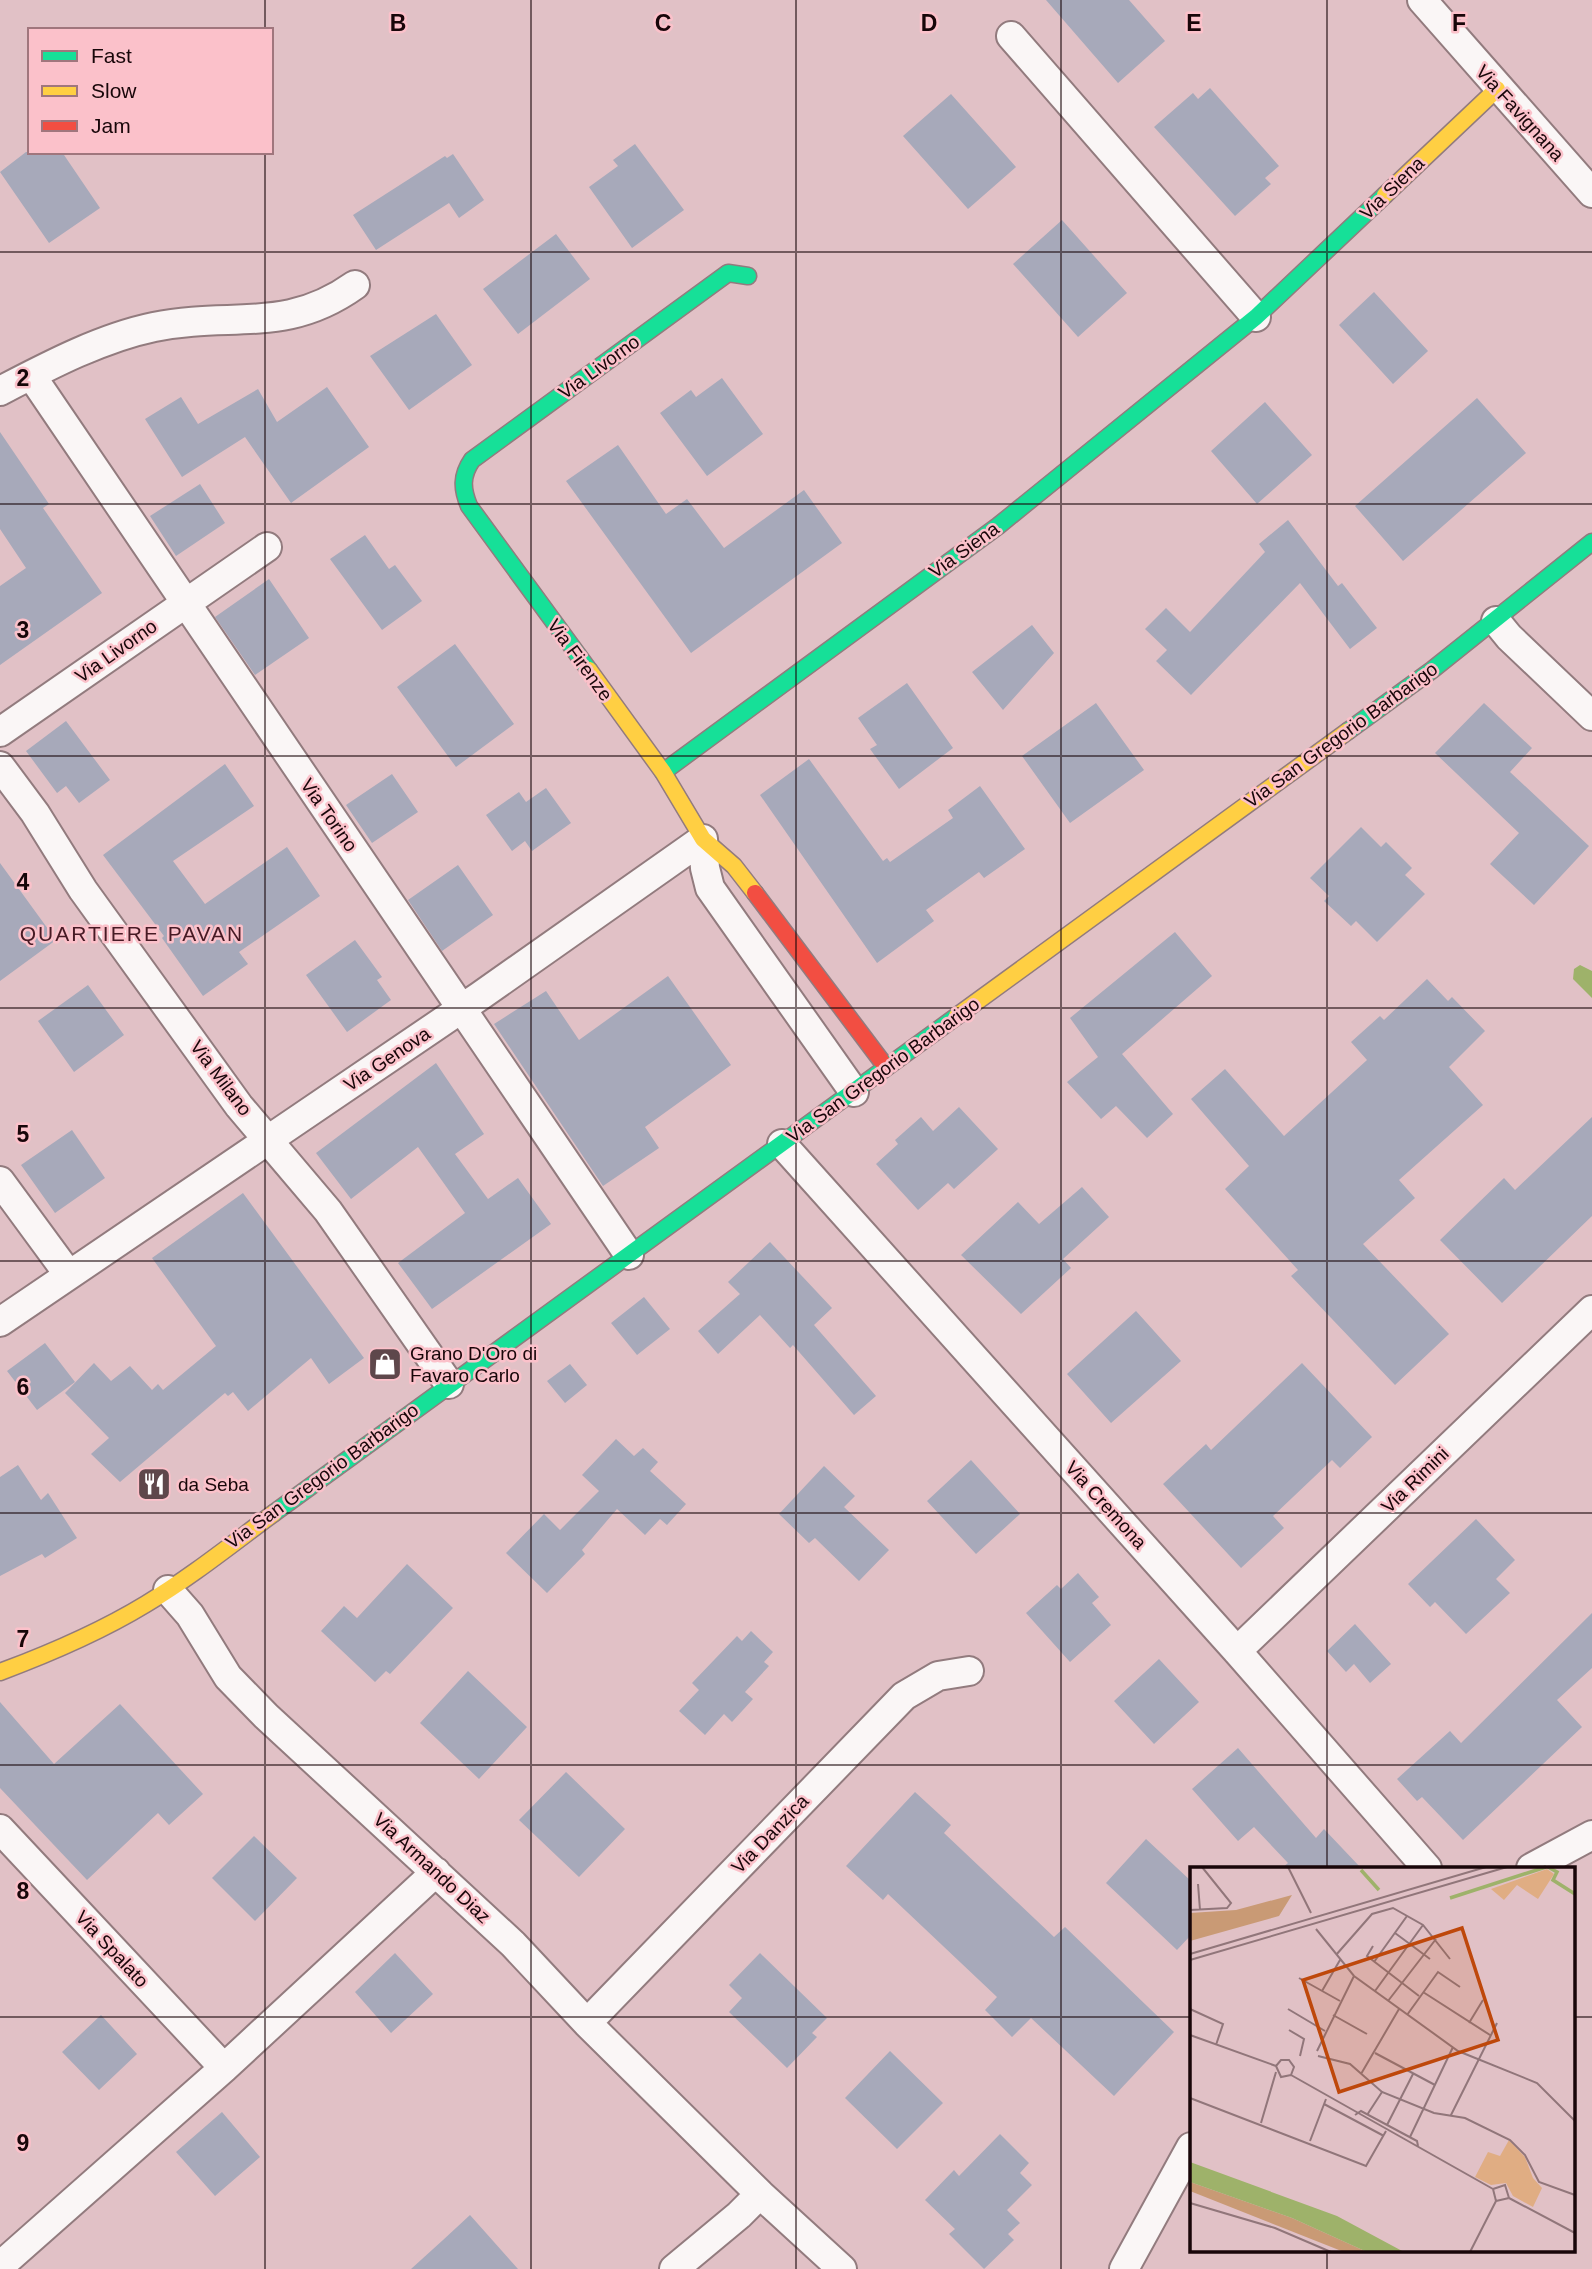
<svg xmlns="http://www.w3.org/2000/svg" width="1592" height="2269" viewBox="0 0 1592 2269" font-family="Helvetica,sans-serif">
<rect width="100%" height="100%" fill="#e1c1c6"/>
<path fill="#9eb26a" d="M 1580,965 L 1592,971 L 1592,998 L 1573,979 L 1574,969 Z"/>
<path fill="#a7a9ba" d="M 1046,0 L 1129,0 L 1165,41 L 1118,83 Z
M 1210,88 L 1279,166 L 1265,178 L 1271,184 L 1235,216 L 1154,127 L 1193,93 L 1198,99 Z
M 951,94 L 1016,167 L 968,209 L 903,136 Z
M 635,144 L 684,210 L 632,248 L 589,187 L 618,166 L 613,160 Z
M 26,152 L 62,152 L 100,208 L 49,243 L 0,172 Z
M 453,154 L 484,200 L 459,218 L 449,203 L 376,250 L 353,215 L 445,156 L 447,158 Z
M 1062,220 L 1127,293 L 1078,337 L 1013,264 Z
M 556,234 L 590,279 L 518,334 L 483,289 Z
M 1374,292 L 1428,351 L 1393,384 L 1339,325 Z
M 436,314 L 472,365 L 409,410 L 370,356 Z
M 722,378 L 763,434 L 707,476 L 660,413 L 691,390 L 696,397 Z
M 327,387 L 369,447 L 291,503 L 245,437 L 182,477 L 145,419 L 181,397 L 198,424 L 258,389 L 277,422 Z
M 1477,398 L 1526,453 L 1403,561 L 1355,506 Z
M 1265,402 L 1312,455 L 1257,504 L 1211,451 Z
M 0,432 L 49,504 L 43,508 L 102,593 L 0,665 L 0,586 L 26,568 L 0,529 Z
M 618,445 L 666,514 L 687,499 L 724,548 L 804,490 L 842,543 L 691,653 L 566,481 Z
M 200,484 L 225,523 L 176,556 L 150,516 Z
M 1288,520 L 1338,586 L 1342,583 L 1377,628 L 1350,649 L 1300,583 L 1191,695 L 1156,661 L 1167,650 L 1145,629 L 1166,608 L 1190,632 L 1265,552 L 1259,544 Z
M 365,535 L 389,569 L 395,565 L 422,601 L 382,630 L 330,559 Z
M 269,579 L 309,638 L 255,675 L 215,617 Z
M 1032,625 L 1054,653 L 1003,710 L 972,672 Z
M 455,644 L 514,724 L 456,767 L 397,687 Z
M 907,683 L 953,748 L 899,789 L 870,749 L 877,745 L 858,718 Z
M 1096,703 L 1144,770 L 1070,823 L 1022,756 Z
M 1484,703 L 1532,748 L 1510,772 L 1589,846 L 1534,905 L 1490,864 L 1519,833 L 1435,753 Z
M 66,721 L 110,780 L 79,803 L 66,786 L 57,793 L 26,751 Z
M 809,759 L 883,861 L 887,858 L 890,862 L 953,818 L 948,810 L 980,786 L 1025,849 L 984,878 L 979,872 L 926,910 L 934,921 L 877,963 L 760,795 Z
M 225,764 L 254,806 L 173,861 L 205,904 L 287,847 L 320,896 L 239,952 L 248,964 L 203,996 L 162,938 L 164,936 L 103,855 Z
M 392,774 L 418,812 L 372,843 L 346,805 Z
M 546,788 L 571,823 L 532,851 L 525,841 L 512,851 L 486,815 L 519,792 L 526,802 Z
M 1361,827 L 1381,847 L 1386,842 L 1412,868 L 1405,875 L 1425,894 L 1377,942 L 1356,921 L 1351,926 L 1324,901 L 1329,896 L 1310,878 Z
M 0,863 L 56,940 L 0,981 Z
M 458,865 L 493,915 L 442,951 L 408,900 Z
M 1175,932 L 1212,976 L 1122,1054 L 1173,1114 L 1147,1138 L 1116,1106 L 1101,1119 L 1067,1082 L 1098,1057 L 1070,1018 Z
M 355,940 L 382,977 L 377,980 L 391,1000 L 347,1032 L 306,975 Z
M 668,976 L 731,1065 L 645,1127 L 659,1148 L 603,1186 L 494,1024 L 546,991 L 579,1040 Z
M 1427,979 L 1448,1001 L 1452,997 L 1485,1031 L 1449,1067 L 1483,1105 L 1399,1180 L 1415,1198 L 1363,1244 L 1449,1334 L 1395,1385 L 1291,1276 L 1298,1270 L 1225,1189 L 1249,1166 L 1191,1099 L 1225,1069 L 1284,1136 L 1367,1060 L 1351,1042 L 1380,1016 L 1384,1020 Z
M 88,985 L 124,1035 L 74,1072 L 38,1021 Z
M 436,1063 L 484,1134 L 455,1154 L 488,1199 L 518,1178 L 551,1224 L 432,1309 L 398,1263 L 465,1213 L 418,1147 L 351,1199 L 316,1153 Z
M 959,1107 L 998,1149 L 954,1189 L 948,1183 L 918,1210 L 876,1164 L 898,1144 L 895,1140 L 921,1117 L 933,1131 Z
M 1592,1117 L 1592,1216 L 1502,1303 L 1440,1240 L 1504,1178 L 1515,1190 Z
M 72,1130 L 105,1178 L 55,1213 L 21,1165 Z
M 1082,1187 L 1109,1217 L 1063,1259 L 1071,1268 L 1021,1314 L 961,1255 L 1018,1202 L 1039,1224 Z
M 243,1193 L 364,1358 L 329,1384 L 311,1358 L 248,1411 L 233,1392 L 228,1396 L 225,1393 L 120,1482 L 91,1454 L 109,1438 L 65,1393 L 94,1363 L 111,1381 L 130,1366 L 152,1390 L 158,1384 L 163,1390 L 216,1346 L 152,1258 Z
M 770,1242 L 832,1308 L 814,1325 L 876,1396 L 854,1415 L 793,1345 L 790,1348 L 760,1315 L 718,1354 L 698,1331 L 740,1294 L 728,1282 Z
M 644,1297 L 670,1329 L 637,1355 L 611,1323 Z
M 1136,1311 L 1181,1361 L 1111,1423 L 1067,1374 Z
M 45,1343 L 75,1382 L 37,1410 L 7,1371 Z
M 1302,1363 L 1372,1437 L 1340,1468 L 1332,1460 L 1273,1516 L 1284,1528 L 1241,1568 L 1163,1484 L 1206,1444 L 1211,1450 Z
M 570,1364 L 587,1385 L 565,1403 L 547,1381 Z
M 616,1439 L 634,1456 L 643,1448 L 658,1462 L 650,1471 L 686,1504 L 667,1525 L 660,1519 L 645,1535 L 617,1509 L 582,1550 L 585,1554 L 547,1593 L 506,1553 L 544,1514 L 560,1530 L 599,1491 L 582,1475 Z
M 971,1460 L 1020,1514 L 976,1554 L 927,1501 Z
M 18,1465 L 41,1500 L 48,1493 L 77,1538 L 45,1558 L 42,1554 L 0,1576 L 0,1477 Z
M 824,1466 L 855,1496 L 844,1507 L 889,1550 L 859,1581 L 815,1538 L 809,1543 L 779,1514 Z
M 1476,1519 L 1515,1560 L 1496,1579 L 1510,1593 L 1466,1634 L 1435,1602 L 1430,1607 L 1408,1584 Z
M 407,1564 L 453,1608 L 390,1674 L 386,1671 L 375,1682 L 321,1631 L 344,1606 L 357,1618 Z
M 1078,1573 L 1099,1597 L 1092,1603 L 1111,1625 L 1070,1662 L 1026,1613 L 1057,1585 L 1061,1589 Z
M 1592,1613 L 1592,1668 L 1557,1700 L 1582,1727 L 1463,1840 L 1422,1797 L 1417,1801 L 1397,1779 L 1450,1731 L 1461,1743 Z
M 1355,1624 L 1391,1664 L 1370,1683 L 1354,1664 L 1346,1672 L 1327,1651 Z
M 751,1631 L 773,1652 L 764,1662 L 769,1666 L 745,1692 L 753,1699 L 732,1722 L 724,1714 L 705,1735 L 679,1711 L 699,1690 L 692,1683 L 737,1636 L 742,1641 Z
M 1159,1659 L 1199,1702 L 1154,1744 L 1114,1701 Z
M 468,1671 L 527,1727 L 479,1779 L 420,1723 Z
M 0,1702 L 54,1764 L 120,1704 L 203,1794 L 169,1825 L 158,1813 L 87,1880 L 0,1788 Z
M 1238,1748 L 1316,1838 L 1324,1829 L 1361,1868 L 1282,1868 L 1288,1863 L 1254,1827 L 1238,1841 L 1192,1789 Z
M 566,1772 L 625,1829 L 579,1877 L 519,1820 Z
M 915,1792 L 951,1825 L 944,1833 L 1054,1937 L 1065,1927 L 1174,2032 L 1114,2096 L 1031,2018 L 1012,2037 L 985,2010 L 997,1997 L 888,1894 L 883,1900 L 846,1866 Z
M 254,1836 L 297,1878 L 255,1921 L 212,1878 Z
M 1146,1839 L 1191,1881 L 1191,1935 L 1177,1950 L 1106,1883 Z
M 395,1953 L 433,1994 L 391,2033 L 355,1992 Z
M 760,1953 L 827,2018 L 812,2033 L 817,2037 L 787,2068 L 729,2012 L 742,1998 L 729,1985 Z
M 101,2015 L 137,2054 L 99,2090 L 62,2052 Z
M 890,2051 L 943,2103 L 897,2149 L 845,2098 Z
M 222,2112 L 260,2157 L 215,2196 L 176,2152 Z
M 1000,2134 L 1029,2163 L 1020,2173 L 1032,2185 L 1007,2210 L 1020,2223 L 1008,2234 L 1014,2240 L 984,2269 L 949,2234 L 955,2229 L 925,2200 L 954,2170 L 959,2176 Z
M 470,2215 L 518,2269 L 411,2269 L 443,2240 Z"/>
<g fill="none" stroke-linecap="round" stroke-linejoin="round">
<g stroke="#927b7e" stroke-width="32">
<path id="street" d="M 1422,0 L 1592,193
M 1011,36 L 1256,317
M 31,375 L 629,1255
M 0,391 C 48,366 101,338 154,327 C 231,311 285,335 355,285
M 1496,621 L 1509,637 L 1592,716
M 0,732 L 267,547
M 0,766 L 35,813 L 83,890 L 239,1106 L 328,1211 L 449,1384
M 703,839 L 705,868 L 710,888 L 854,1092
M 782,1144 L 1237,1651 L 1427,1868
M 0,1181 L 69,1275
M 0,1322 L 480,996 L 703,839
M 168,1590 L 190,1615 L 228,1677 L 266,1716 L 513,1944 L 587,2023 L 760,2194 L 842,2269
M 1237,1651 L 1592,1310
M 0,1829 L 224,2068
M 1531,1868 L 1592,1835
M 587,2023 L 904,1696 L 938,1676 L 969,1671
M 0,2266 L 224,2068 L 436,1872
M 674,2269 L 739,2215 L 760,2194
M 1124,2269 L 1191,2147"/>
</g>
<g stroke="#927b7e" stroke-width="19">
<path id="fast" d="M 589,670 L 469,506 C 462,489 461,476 472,460 L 728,273 L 748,276
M 1348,731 L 1432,670 L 1592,542
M 663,772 L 998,526 L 1256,317 L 1385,195
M 274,1513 L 957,1016"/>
</g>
<g stroke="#927b7e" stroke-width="19">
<path id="slow" d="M 1385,195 L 1497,89
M 589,670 L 663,772 L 703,839 L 734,866 L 755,893
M 957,1016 L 1348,731
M 0,1672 C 51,1653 100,1632 146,1604 C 191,1577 232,1544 274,1513"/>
</g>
<g stroke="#927b7e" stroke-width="19">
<path id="jam" d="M 755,893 L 886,1067"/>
</g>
<use href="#street" stroke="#faf6f6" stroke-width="28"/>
<use href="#fast" stroke="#16e098" stroke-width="16"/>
<use href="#slow" stroke="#ffcf43" stroke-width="16"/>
<use href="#jam" stroke="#f24e42" stroke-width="16"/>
</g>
<path fill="none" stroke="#180609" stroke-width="2" stroke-opacity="0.55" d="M 265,0 L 265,30M 531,0 L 531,2269M 796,0 L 796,2269M 1061,0 L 1061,2269M 1327,0 L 1327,1868M 265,152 L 265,2269M 0,252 L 1592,252M 0,504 L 1592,504M 0,756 L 1592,756M 0,1008 L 1592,1008M 0,1261 L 1592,1261M 0,1513 L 1592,1513M 0,1765 L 1592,1765M 0,2017 L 1191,2017M 1573,2017 L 1592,2017M 1327,2250 L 1327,2269"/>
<defs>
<g id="shop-square" transform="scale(1.75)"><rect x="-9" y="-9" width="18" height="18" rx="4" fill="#5e474b" stroke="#fbc1ca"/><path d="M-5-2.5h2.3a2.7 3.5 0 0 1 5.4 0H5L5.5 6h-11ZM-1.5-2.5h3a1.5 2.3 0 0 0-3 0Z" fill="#fff"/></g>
<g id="restaurant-square" transform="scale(1.75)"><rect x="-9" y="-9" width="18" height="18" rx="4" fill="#5e474b" stroke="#fbc1ca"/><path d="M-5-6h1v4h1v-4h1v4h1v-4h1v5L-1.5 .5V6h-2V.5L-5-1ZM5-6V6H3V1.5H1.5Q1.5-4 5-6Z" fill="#fff"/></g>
</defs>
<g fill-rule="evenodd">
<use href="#shop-square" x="385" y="1364"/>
<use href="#restaurant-square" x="154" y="1484"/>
</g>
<g text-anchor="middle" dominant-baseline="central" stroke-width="5" stroke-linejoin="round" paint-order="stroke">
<g font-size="19" fill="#180609" stroke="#fbc1ca">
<text transform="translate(1520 113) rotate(48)">Via Favignana</text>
<text transform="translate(1392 188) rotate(-44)">Via Siena</text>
<text transform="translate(599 367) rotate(-36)">Via Livorno</text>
<text transform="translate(964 550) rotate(-36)">Via Siena</text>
<text transform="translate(116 651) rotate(-35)">Via Livorno</text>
<text transform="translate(580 660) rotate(54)">Via Firenze</text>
<text transform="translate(1341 735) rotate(-36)">Via San Gregorio Barbarigo</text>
<text transform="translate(329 815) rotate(55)">Via Torino</text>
<text transform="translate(387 1059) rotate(-34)">Via Genova</text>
<text transform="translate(883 1070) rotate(-36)">Via San Gregorio Barbarigo</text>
<text transform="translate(221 1078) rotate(53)">Via Milano</text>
<text transform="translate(322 1476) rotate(-36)">Via San Gregorio Barbarigo</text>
<text transform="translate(1415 1480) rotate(-44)">Via Rimini</text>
<text transform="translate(1106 1505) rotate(48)">Via Cremona</text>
<text transform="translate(770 1834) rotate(-46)">Via Danzica</text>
<text transform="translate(432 1868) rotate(43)">Via Armando Diaz</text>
<text transform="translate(112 1949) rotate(47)">Via Spalato</text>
</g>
<g font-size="19" fill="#180609" stroke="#fbc1ca" text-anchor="start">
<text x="410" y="1353">Grano D'Oro di<tspan x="410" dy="22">Favaro Carlo</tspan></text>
<text x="178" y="1484">da Seba</text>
</g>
<g font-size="21" letter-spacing="2" fill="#461a24" stroke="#fbc1ca">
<text x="132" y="933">QUARTIERE PAVAN</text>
</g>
</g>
<g transform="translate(1190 1867)">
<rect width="385" height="385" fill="#e1c1c6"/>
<path d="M 357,2 L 364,7 L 348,32 L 327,18 L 314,33 L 301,22 ZM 319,273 L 335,290 L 343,311 L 352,321 L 343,340 L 323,329 L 316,316 L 301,318 L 285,310 L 298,285 L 310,289 Z" fill="#e0ad83"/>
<path d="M 102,28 L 89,49 L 0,74 L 0,46 L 46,43 ZM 0,315 L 102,351 L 177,385 L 154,385 L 0,324 Z" fill="#c99a75"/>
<path d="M 0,295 L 147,349 L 214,385 L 177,385 L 102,351 L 0,315 Z" fill="#9eb26a"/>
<path fill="none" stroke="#9eb26a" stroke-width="3.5" d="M 358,0 L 367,5 L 363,13 L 385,27M 171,3 L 189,23M 260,31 L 356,0"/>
<path fill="none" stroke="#91767a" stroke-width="2" d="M 98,0 L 121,46M 8,17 L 10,43M 0,43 L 37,41 L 41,36 L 12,0M 126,62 L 164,109 L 268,184 L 347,216 L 385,254M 205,66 L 240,92M 183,79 L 177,89 L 229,129M 0,87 L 296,0M 146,88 L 182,47 L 203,41 L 233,58 L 260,92M 0,93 L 317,0M 184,95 L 217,49M 109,111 L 150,134M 132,124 L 150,93M 185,124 L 233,58M 233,125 L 300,168M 198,134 L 246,72M 0,142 L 33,157 L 26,178M 98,142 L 135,164M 143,148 L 177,167M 217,148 L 248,105 L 270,120M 279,156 L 293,133M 99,163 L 114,172 L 110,189M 0,168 L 86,199M 127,184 L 164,109M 185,186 L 245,218M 128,189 L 160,197 L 192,225 L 244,246 L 275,251 L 320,273 L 335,288 L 349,315 L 385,328M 86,199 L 91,193 L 99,193 L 104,200 L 101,208M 86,199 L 91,210 L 101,208M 171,207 L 209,142M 101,208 L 303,322M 0,231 L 176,299 L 196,264M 134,237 L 194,269M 165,248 L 171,244 L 227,274 L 228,279M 177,248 L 192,225M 261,248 L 307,156M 71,256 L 86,205M 197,258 L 223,207M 220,270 L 263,180M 120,274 L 136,232M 303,322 L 315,318 L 319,331M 303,322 L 306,334 L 319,331M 319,331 L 385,366M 0,336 L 85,361 L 141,385M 280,385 L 306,334"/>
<path fill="#be480b" fill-opacity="0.15" stroke="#be480b" stroke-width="3.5" d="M 272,61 L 308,173 L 149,225 L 113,113 Z"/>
<rect width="385" height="385" fill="none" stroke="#180609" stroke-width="3.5"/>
</g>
<g font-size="23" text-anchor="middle" font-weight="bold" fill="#180609" stroke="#fbc1ca" stroke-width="5" stroke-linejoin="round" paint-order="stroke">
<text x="398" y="31">B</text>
<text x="663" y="31">C</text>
<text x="929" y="31">D</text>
<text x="1194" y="31">E</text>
<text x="1459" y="31">F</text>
<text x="23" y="386">2</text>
<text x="23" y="638">3</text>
<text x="23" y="890">4</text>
<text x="23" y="1142">5</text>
<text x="23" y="1395">6</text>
<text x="23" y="1647">7</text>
<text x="23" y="1899">8</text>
<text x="23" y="2151">9</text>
</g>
<rect x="28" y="28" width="245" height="126" fill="#fbc1ca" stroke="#a0767d" stroke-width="2"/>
<rect x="42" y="51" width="35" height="10" fill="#16e098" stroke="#a0767d" stroke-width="2"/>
<text x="91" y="63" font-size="21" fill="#180609">Fast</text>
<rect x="42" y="86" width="35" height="10" fill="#ffcf43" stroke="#a0767d" stroke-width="2"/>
<text x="91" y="98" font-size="21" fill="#180609">Slow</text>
<rect x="42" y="121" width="35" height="10" fill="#f24e42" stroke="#a0767d" stroke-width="2"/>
<text x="91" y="133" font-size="21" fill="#180609">Jam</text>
</svg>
